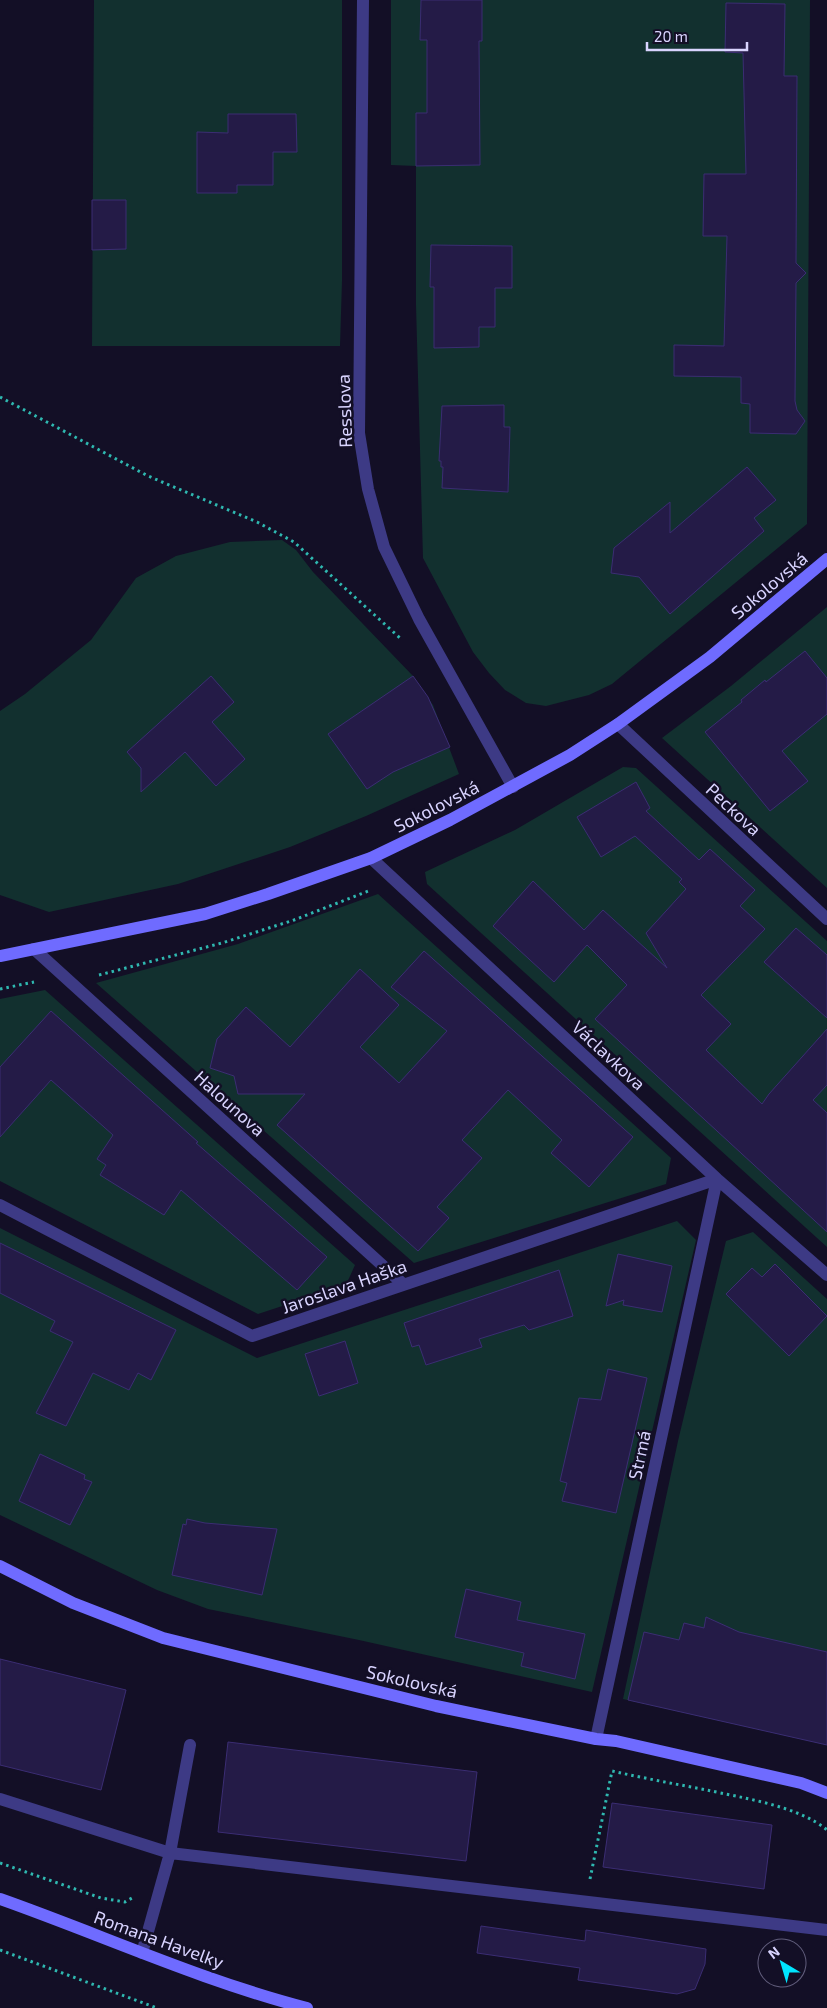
<svg xmlns="http://www.w3.org/2000/svg" width="827" height="2008" viewBox="0 0 827 2008" font-family="'Exo 2',sans-serif">
<rect width="100%" height="100%" fill="#130f26"/>
<path fill="#12302f" d="M 94,0 L 342,0 L 342,281 L 340,346 L 92,346 Z
M 391,0 L 810,0 L 807,524 L 612,684 L 589,695 L 546,706 L 526,703 L 505,690 L 489,673 L 473,652 L 423,558 L 416,305 L 416,166 L 391,165 Z
M 282,540 L 296,550 L 313,572 L 413,676 L 433,705 L 459,774 L 366,816 L 290,847 L 178,884 L 49,912 L 0,895 L 0,711 L 25,694 L 91,640 L 136,578 L 176,556 L 230,542 Z
M 827,607 L 827,888 L 662,738 L 731,686 Z
M 623,767 L 636,768 L 827,941 L 827,1247 L 427,884 L 425,872 L 515,830 Z
M 378,894 L 671,1158 L 666,1184 L 414,1263 L 96,983 L 238,944 Z
M 45,990 L 355,1265 L 346,1285 L 258,1314 L 0,1181 L 0,999 Z
M 677,1221 L 696,1240 L 592,1692 L 359,1640 L 208,1609 L 157,1590 L 0,1515 L 0,1228 L 257,1358 Z
M 753,1232 L 827,1299 L 827,1745 L 623,1699 L 678,1441 L 726,1241 Z"/>
<path fill="#241b47" stroke="#3b2d73" d="M 421,0 L 482,0 L 482,41 L 479,41 L 480,165 L 416,166 L 416,113 L 427,113 L 427,40 L 420,40 Z
M 726,3 L 785,4 L 784,76 L 797,76 L 796,263 L 806,273 L 796,283 L 795,401 L 797,410 L 805,421 L 796,434 L 750,433 L 750,404 L 741,403 L 741,377 L 674,376 L 674,345 L 724,346 L 727,236 L 703,236 L 704,174 L 746,174 L 743,53 L 725,52 Z
M 228,114 L 296,114 L 297,152 L 273,152 L 273,185 L 237,185 L 237,193 L 197,193 L 197,132 L 228,133 Z
M 92,200 L 126,200 L 126,249 L 92,250 Z
M 431,245 L 512,246 L 512,288 L 495,288 L 495,327 L 479,327 L 479,347 L 434,348 L 434,287 L 430,287 Z
M 504,405 L 504,427 L 510,427 L 508,492 L 442,488 L 443,467 L 441,467 L 441,461 L 439,461 L 442,406 Z
M 747,467 L 776,500 L 754,518 L 764,531 L 670,614 L 639,577 L 611,573 L 614,548 L 670,502 L 670,533 Z
M 805,651 L 827,678 L 827,714 L 782,751 L 808,781 L 770,811 L 705,732 L 742,702 L 741,700 L 765,680 L 766,682 Z
M 211,676 L 234,702 L 212,722 L 245,759 L 216,786 L 185,752 L 141,792 L 141,768 L 127,752 Z
M 413,676 L 428,697 L 450,747 L 393,772 L 367,789 L 328,734 Z
M 636,782 L 650,808 L 646,811 L 699,860 L 710,849 L 755,890 L 740,906 L 765,929 L 701,995 L 731,1024 L 706,1050 L 762,1104 L 769,1094 L 827,1029 L 827,1085 L 813,1100 L 827,1113 L 827,1232 L 595,1019 L 627,985 L 587,945 L 554,982 L 493,926 L 533,881 L 584,930 L 603,910 L 667,968 L 646,933 L 686,889 L 679,882 L 682,879 L 635,836 L 601,857 L 577,817 Z
M 796,928 L 827,955 L 827,1018 L 764,962 Z
M 424,951 L 633,1137 L 589,1187 L 551,1153 L 562,1140 L 508,1090 L 462,1140 L 482,1158 L 437,1207 L 449,1218 L 418,1251 L 277,1125 L 305,1094 L 238,1094 L 234,1076 L 210,1068 L 217,1039 L 246,1007 L 290,1047 L 360,969 L 399,1005 L 360,1047 L 399,1083 L 447,1031 L 391,987 Z
M 51,1011 L 198,1142 L 196,1143 L 327,1257 L 297,1290 L 181,1190 L 164,1215 L 100,1175 L 106,1165 L 97,1159 L 113,1135 L 51,1080 L 0,1137 L 0,1067 Z
M 0,1243 L 176,1330 L 151,1380 L 138,1373 L 129,1390 L 93,1373 L 66,1426 L 36,1413 L 73,1342 L 50,1331 L 55,1321 L 0,1293 Z
M 618,1254 L 672,1266 L 662,1312 L 623,1305 L 624,1300 L 606,1306 Z
M 775,1264 L 827,1316 L 789,1356 L 726,1294 L 752,1268 L 762,1277 Z
M 559,1270 L 573,1316 L 529,1330 L 524,1325 L 479,1339 L 482,1347 L 426,1365 L 419,1345 L 412,1347 L 404,1323 Z
M 345,1341 L 358,1383 L 319,1396 L 305,1354 Z
M 608,1369 L 647,1378 L 616,1513 L 562,1501 L 567,1483 L 560,1481 L 579,1398 L 601,1400 Z
M 40,1454 L 85,1475 L 84,1479 L 92,1482 L 70,1525 L 19,1501 Z
M 187,1519 L 205,1523 L 277,1529 L 262,1595 L 172,1575 L 183,1524 L 186,1525 Z
M 466,1589 L 521,1602 L 517,1620 L 585,1634 L 575,1679 L 521,1666 L 524,1653 L 455,1637 Z
M 706,1617 L 739,1632 L 827,1652 L 827,1745 L 628,1700 L 644,1632 L 679,1640 L 684,1623 L 704,1628 Z
M 0,1659 L 126,1690 L 101,1790 L 0,1765 Z
M 228,1742 L 477,1772 L 466,1861 L 218,1832 Z
M 612,1803 L 772,1825 L 764,1889 L 603,1867 Z
M 481,1926 L 585,1941 L 586,1930 L 706,1949 L 705,1964 L 695,1989 L 677,1994 L 578,1980 L 580,1968 L 477,1953 Z"/>
<g fill="none" stroke-linecap="round" stroke-linejoin="round">
<path stroke="#2fb8b0" stroke-width="3" stroke-dasharray="2.5 4" stroke-linecap="butt" d="M 0,397 L 148,476 L 257,522 L 294,542 L 400,638
M 99,975 L 222,943 L 294,920 L 371,890
M 0,989 L 34,982
M 0,1863 L 101,1898 L 125,1902 L 132,1898
M 590,1879 L 612,1771 C 643,1778 675,1784 707,1790 C 742,1798 799,1806 827,1830
M 0,1950 L 157,2008"/>
<path stroke="#3d3a85" stroke-width="12" d="M 0,1799 L 170,1853 L 190,1745
M 142,1953 L 170,1853 L 827,1930"/>
<path stroke="#3d3a85" stroke-width="12" d="M 363,0 L 359,433 L 368,489 L 384,547 L 419,619 L 513,787
M 618,724 L 827,919
M 371,858 L 717,1179 L 827,1275
M 34,949 L 403,1284
M 0,1205 L 252,1336 L 717,1179
M 596,1739 L 717,1179"/>
<path stroke="#6f6bff" stroke-width="12" d="M 0,956 L 205,914 L 268,894 L 371,858 L 450,820 L 570,755 L 618,724 L 710,657 L 827,559
M 0,1566 L 73,1603 L 163,1638 L 436,1706 L 596,1739 L 616,1741 L 801,1783 L 827,1793
M 0,1899 C 102,1935 202,1981 307,2008"/>
</g>
<g text-anchor="middle" dominant-baseline="central" stroke-width="5" stroke-linejoin="round" paint-order="stroke">
<g font-size="18" fill="#d9d4ff" stroke="#130f26">
<text transform="translate(344 411) rotate(-92)">Resslova</text>
<text transform="translate(769 585) rotate(-40)">Sokolovská</text>
<text transform="translate(436 806) rotate(-27)">Sokolovská</text>
<text transform="translate(734 809) rotate(43)">Peckova</text>
<text transform="translate(609 1055) rotate(43)">Václavkova</text>
<text transform="translate(230 1103) rotate(42)">Halounova</text>
<text transform="translate(344 1286) rotate(-19)">Jaroslava Haška</text>
<text transform="translate(639 1455) rotate(-78)">Strmá</text>
<text transform="translate(412 1681) rotate(13)">Sokolovská</text>
<text transform="translate(159 1939) rotate(20)">Romana Havelky</text>
</g>
</g>
<g transform="translate(782 1963) rotate(322)"><circle r="24" fill="#130f26" stroke="#625e7d"/>
<path d="M0-4L9 19L0 12L-9 19Z" fill="#00e5ff"/>
<text y="-8" font-size="14" font-weight="bold" text-anchor="middle" fill="#d9d4ff">N</text>
</g>
<path d="M647 42v8h100v-8" fill="none" stroke="#d9d4ff" stroke-width="2.5"/>
<text x="654" y="42" font-size="15" fill="#d9d4ff" stroke="#130f26" stroke-width="4" paint-order="stroke">20 m</text>
</svg>
